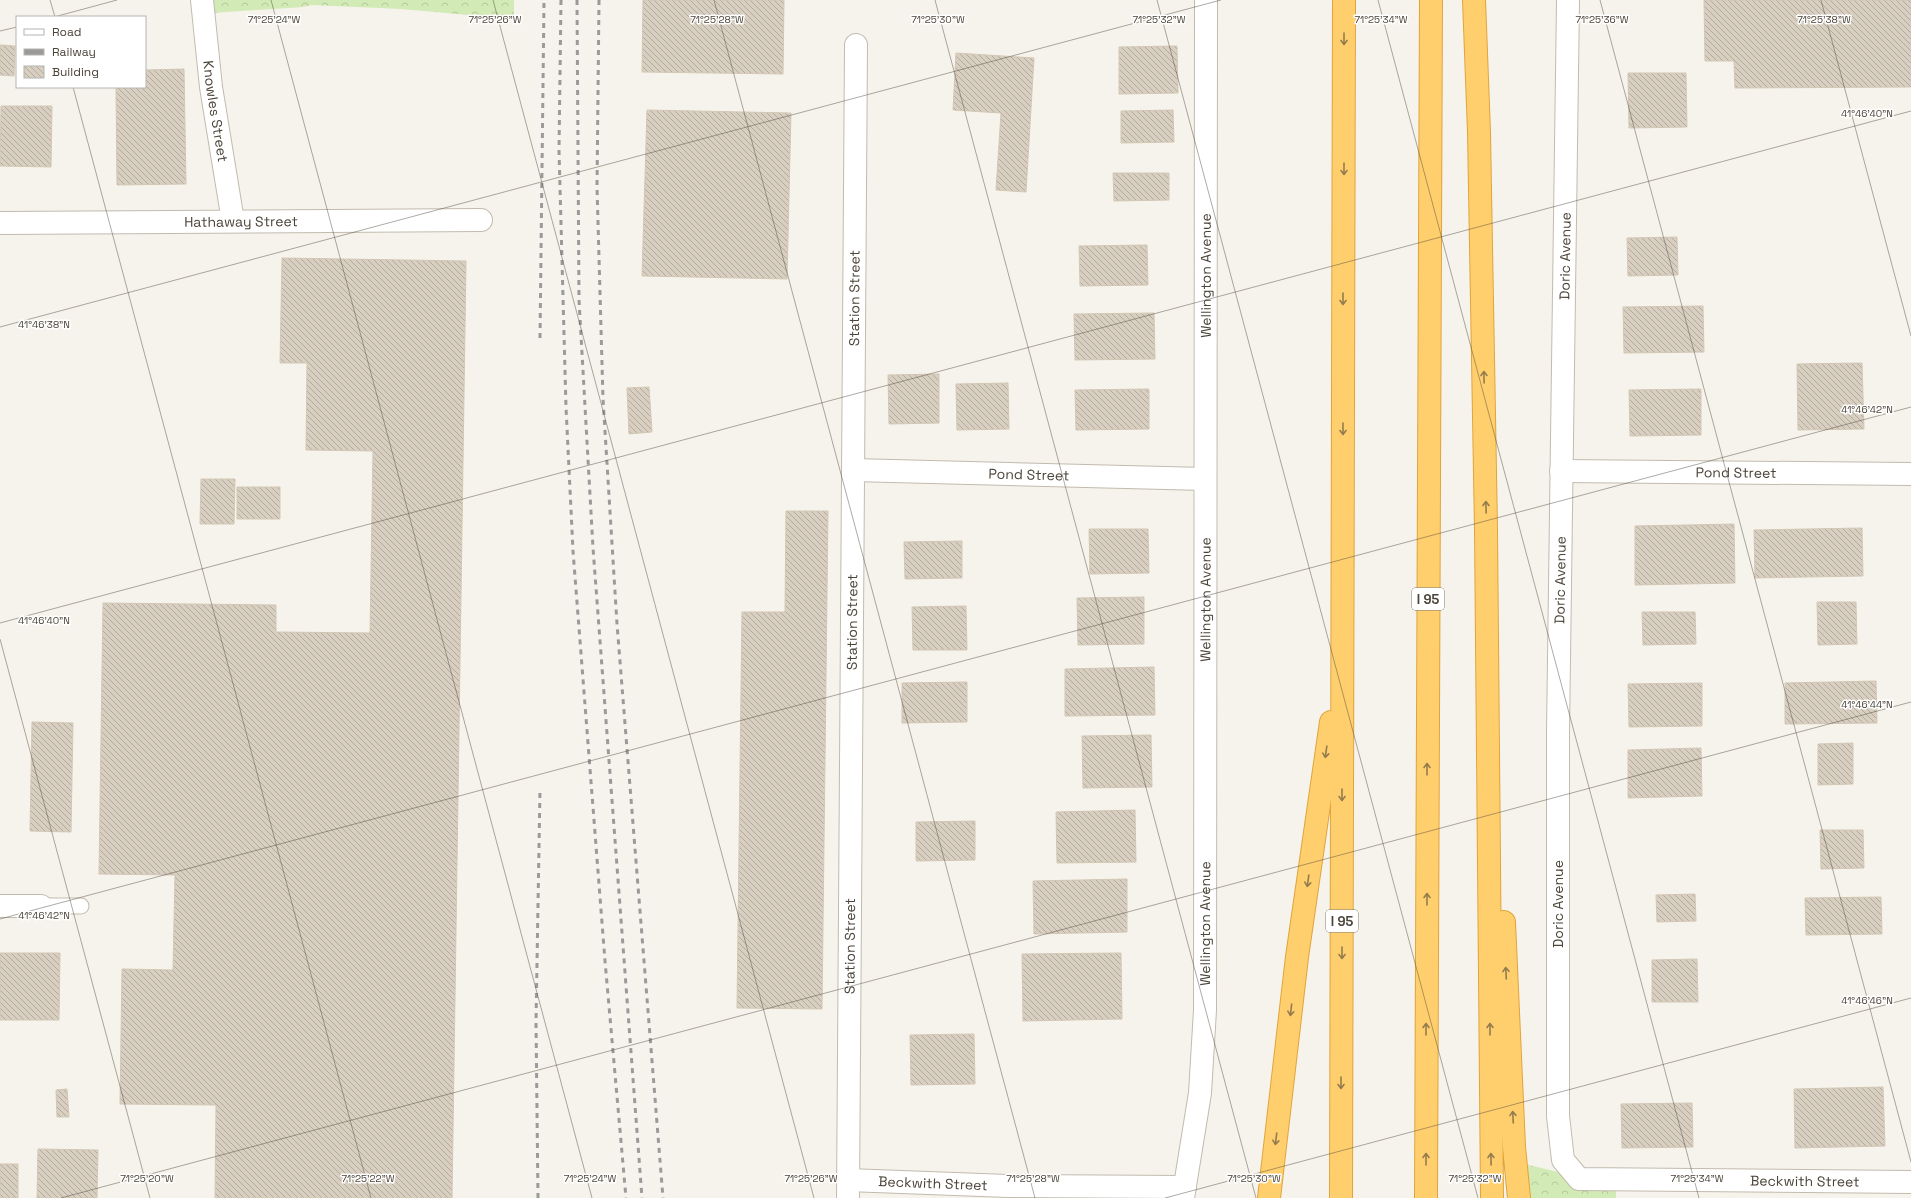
<svg xmlns="http://www.w3.org/2000/svg" width="1911" height="1198" viewBox="0 0 1911 1198" font-family="'Space Grotesk',sans-serif">
<defs>
<pattern id="forest-crowns" width="20" height="18" patternUnits="userSpaceOnUse"><rect width="20" height="18" fill="#d2eab5"/><path d="M2 6a3 3 0 1 1 6 0M12 15a3 3 0 1 1 6 0" fill="none" stroke="#b6ca9c"/></pattern>
<pattern id="building-back-hatch" width="6" height="6" patternUnits="userSpaceOnUse"><rect width="6" height="6" fill="#d8cfc1"/><path d="M-1 5l2 2M0 0l6 6M5-1l2 2" fill="none" stroke="#b1aa9e"/></pattern>
</defs>
<rect width="100%" height="100%" fill="#f6f3ec"/>
<path fill="url(#forest-crowns)" d="M 194,0 L 514,0 L 514,19 L 401,9 L 312,5 L 303,7 L 196,14 Z
M 1509,1160 L 1562,1173 L 1576,1180 L 1616,1191 L 1616,1198 L 1512,1198 Z"/>
<path fill="url(#building-back-hatch)" stroke="#d3c7b4" d="M 643,0 L 784,0 L 783,74 L 642,72 Z
M 1704,0 L 1911,0 L 1911,87 L 1735,88 L 1734,61 L 1705,61 Z
M 0,45 L 15,46 L 14,76 L 0,75 Z
M 1177,46 L 1178,93 L 1119,94 L 1119,47 Z
M 956,53 L 1034,58 L 1026,192 L 996,190 L 1001,113 L 953,110 Z
M 184,69 L 186,184 L 117,185 L 116,87 L 145,87 L 145,70 Z
M 1628,73 L 1686,73 L 1687,127 L 1629,128 Z
M 1,106 L 52,106 L 51,167 L 0,166 Z
M 647,110 L 791,113 L 787,279 L 642,276 Z
M 1173,110 L 1174,142 L 1121,143 L 1121,111 Z
M 1113,173 L 1169,173 L 1169,200 L 1114,201 Z
M 1677,237 L 1678,275 L 1628,276 L 1627,238 Z
M 1147,245 L 1148,285 L 1080,286 L 1079,246 Z
M 282,258 L 466,261 L 452,1198 L 215,1198 L 216,1105 L 120,1104 L 122,969 L 173,970 L 175,875 L 99,874 L 103,603 L 276,605 L 276,632 L 370,633 L 373,451 L 306,450 L 307,363 L 280,363 Z
M 1703,306 L 1704,352 L 1624,353 L 1623,307 Z
M 1154,313 L 1155,359 L 1075,360 L 1074,314 Z
M 1862,363 L 1864,429 L 1798,430 L 1797,364 Z
M 939,374 L 939,423 L 889,424 L 888,375 Z
M 1008,383 L 1009,429 L 957,430 L 956,384 Z
M 649,387 L 652,432 L 629,434 L 627,388 Z
M 1149,389 L 1149,429 L 1076,430 L 1075,390 Z
M 1701,389 L 1701,435 L 1630,436 L 1629,390 Z
M 201,479 L 235,479 L 234,524 L 200,524 Z
M 237,487 L 280,487 L 280,519 L 237,519 Z
M 786,511 L 828,511 L 822,1009 L 737,1008 L 742,612 L 785,612 Z
M 1734,524 L 1735,583 L 1635,585 L 1635,526 Z
M 1862,528 L 1863,576 L 1755,578 L 1754,530 Z
M 1089,529 L 1148,529 L 1149,573 L 1090,574 Z
M 962,541 L 962,578 L 905,579 L 904,542 Z
M 1144,597 L 1144,644 L 1078,645 L 1077,598 Z
M 1817,602 L 1856,602 L 1857,644 L 1818,645 Z
M 966,606 L 967,650 L 913,650 L 912,607 Z
M 1642,612 L 1695,612 L 1696,644 L 1643,645 Z
M 1154,667 L 1155,715 L 1065,716 L 1065,669 Z
M 1876,681 L 1877,723 L 1785,724 L 1785,683 Z
M 967,682 L 967,722 L 902,723 L 902,683 Z
M 1702,683 L 1702,726 L 1629,727 L 1628,684 Z
M 32,722 L 73,723 L 71,832 L 30,831 Z
M 1151,735 L 1152,787 L 1083,788 L 1082,736 Z
M 1853,743 L 1853,784 L 1818,785 L 1818,744 Z
M 1701,748 L 1702,796 L 1628,798 L 1628,750 Z
M 1135,810 L 1136,862 L 1057,863 L 1056,812 Z
M 975,821 L 975,860 L 916,861 L 916,822 Z
M 1820,830 L 1863,830 L 1864,868 L 1821,869 Z
M 1127,879 L 1127,932 L 1034,934 L 1033,881 Z
M 1695,894 L 1696,921 L 1657,922 L 1656,895 Z
M 1881,897 L 1882,934 L 1806,935 L 1805,898 Z
M 0,953 L 60,953 L 59,1020 L 0,1020 Z
M 1121,953 L 1122,1019 L 1023,1021 L 1022,954 Z
M 1697,959 L 1698,1002 L 1652,1002 L 1652,960 Z
M 974,1034 L 975,1084 L 911,1085 L 910,1035 Z
M 1883,1087 L 1885,1146 L 1795,1148 L 1794,1089 Z
M 67,1089 L 69,1117 L 57,1117 L 56,1090 Z
M 1692,1103 L 1693,1147 L 1622,1148 L 1621,1104 Z
M 38,1149 L 98,1150 L 97,1198 L 37,1198 Z
M 0,1164 L 18,1164 L 18,1198 L 0,1198 Z"/>
<g fill="none" stroke-linecap="round" stroke-linejoin="round">
<g stroke="#c2bbae" stroke-width="17">
<path id="service" d="M 41,906 L 81,906"/>
</g>
<g stroke="#c2bbae" stroke-width="24">
<g id="minor">
<path id="s1" d="M 202,0 L 211,87 L 233,221"/>
<path id="s2" d="M 1568,0 L 1558,732 L 1558,1116 L 1563,1160 L 1579,1179 L 1911,1182"/>
<path id="s3" d="M 0,223 L 481,220"/>
<path id="s4" d="M 853,470 L 1205,479"/>
<path id="s5" d="M 1561,471 L 1911,474"/>
<path d="M 0,906 L 41,906"/>
<path id="s6" d="M 848,1180 L 1008,1186 L 1185,1187"/>
<path id="s7" d="M 848,1198 L 856,45"/>
</g>
</g>
<g stroke="#c2bbae" stroke-width="24">
<g id="tertiary">
<path id="s8" d="M 1183,1198 L 1200,1093 L 1205,1010 L 1206,0"/>
</g>
</g>
<g stroke="#e0a43c" stroke-width="24">
<path id="motorway" d="M 1474,0 L 1479,132 L 1486,529 L 1492,1198
M 1504,922 L 1514,1147 L 1519,1198
M 1269,1198 L 1297,957 L 1331,722
M 1341,1198 L 1344,0
M 1426,1198 L 1431,0"/>
</g>
<use href="#service" stroke="#fff" stroke-width="15"/>
<use href="#minor" stroke="#fff" stroke-width="22"/>
<use href="#tertiary" stroke="#fff" stroke-width="22"/>
<use href="#motorway" stroke="#ffcf6e" stroke-width="22"/>
<path stroke="#9a9a9a" stroke-width="3" stroke-dasharray="5 5" stroke-linecap="butt" d="M 561,0 L 559,150 L 566,407 L 573,551 L 605,961 L 626,1198
M 577,0 L 579,300 L 593,548 L 642,1198
M 599,0 L 597,187 L 603,399 L 617,624 L 663,1198
M 540,338 L 544,0
M 538,1198 L 536,1022 L 540,789"/>
</g>
<defs><path id="oneway-shaft" d="M-6 0H5M1.5-3L5.5 0L1.5 3" fill="none" stroke-width="1.6" stroke-linecap="round" stroke-linejoin="round"/></defs>
<g stroke="#937c4e">
<use href="#oneway-shaft" transform="translate(1344 39) rotate(90)"/>
<use href="#oneway-shaft" transform="translate(1344 169) rotate(90)"/>
<use href="#oneway-shaft" transform="translate(1343 299) rotate(90)"/>
<use href="#oneway-shaft" transform="translate(1484 377) rotate(-91)"/>
<use href="#oneway-shaft" transform="translate(1343 429) rotate(90)"/>
<use href="#oneway-shaft" transform="translate(1486 507) rotate(-91)"/>
<use href="#oneway-shaft" transform="translate(1326 752) rotate(98)"/>
<use href="#oneway-shaft" transform="translate(1427 769) rotate(-90)"/>
<use href="#oneway-shaft" transform="translate(1342 795) rotate(90)"/>
<use href="#oneway-shaft" transform="translate(1308 881) rotate(98)"/>
<use href="#oneway-shaft" transform="translate(1427 899) rotate(-90)"/>
<use href="#oneway-shaft" transform="translate(1342 953) rotate(90)"/>
<use href="#oneway-shaft" transform="translate(1506 973) rotate(-93)"/>
<use href="#oneway-shaft" transform="translate(1291 1010) rotate(96)"/>
<use href="#oneway-shaft" transform="translate(1426 1029) rotate(-90)"/>
<use href="#oneway-shaft" transform="translate(1490 1029) rotate(-90)"/>
<use href="#oneway-shaft" transform="translate(1341 1083) rotate(90)"/>
<use href="#oneway-shaft" transform="translate(1513 1117) rotate(-93)"/>
<use href="#oneway-shaft" transform="translate(1276 1139) rotate(97)"/>
<use href="#oneway-shaft" transform="translate(1426 1159) rotate(-90)"/>
<use href="#oneway-shaft" transform="translate(1491 1159) rotate(-91)"/>
</g>
<path fill="none" stroke="#4b4439" stroke-width="1" stroke-opacity="0.45" d="M 50,0 L 55,17M 271,0 L 592,1198M 493,0 L 814,1198M 714,0 L 1035,1198M 935,0 L 1256,1198M 1157,0 L 1478,1198M 1378,0 L 1699,1198M 1600,0 L 1911,1162M 1821,0 L 1911,336M 54,17 L 117,0M 0,31 L 17,27M 73,87 L 371,1198M 0,327 L 1221,0M 0,623 L 1911,111M 0,639 L 150,1198M 0,919 L 1911,407M 61,1198 L 1911,702M 1165,1198 L 1911,998"/>
<g text-anchor="middle" dominant-baseline="central" stroke-width="3" stroke-linejoin="round" paint-order="stroke">
<g fill="#fff" stroke="#817c74" stroke-width="1">
<rect x="1412" y="588" width="32" height="22" rx="3"/>
<rect x="1326" y="910" width="32" height="22" rx="3"/>
</g>
<g font-size="13" font-weight="bold" fill="#4b4439">
<text x="1428" y="599">I 95</text>
<text x="1342" y="921">I 95</text>
</g>
<g font-size="14" fill="#4b4439" stroke="#fff">
<text stroke="none"><textPath href="#s1" startOffset="112">Knowles Street</textPath></text>
<text stroke="none"><textPath href="#s3" startOffset="241">Hathaway Street</textPath></text>
<text transform="translate(1565 256) rotate(-89)">Doric Avenue</text>
<text stroke="none"><textPath href="#s8" startOffset="924">Wellington Avenue</textPath></text>
<text stroke="none"><textPath href="#s7" startOffset="900">Station Street</textPath></text>
<text stroke="none"><textPath href="#s5" startOffset="175">Pond Street</textPath></text>
<text stroke="none"><textPath href="#s4" startOffset="176">Pond Street</textPath></text>
<text transform="translate(1560 580) rotate(-89)">Doric Avenue</text>
<text stroke="none"><textPath href="#s8" startOffset="600">Wellington Avenue</textPath></text>
<text stroke="none"><textPath href="#s7" startOffset="576">Station Street</textPath></text>
<text transform="translate(1558 904) rotate(-90)">Doric Avenue</text>
<text stroke="none"><textPath href="#s8" startOffset="276">Wellington Avenue</textPath></text>
<text stroke="none"><textPath href="#s7" startOffset="252">Station Street</textPath></text>
<text stroke="none"><textPath href="#s2" startOffset="1411">Beckwith Street</textPath></text>
<text stroke="none"><textPath href="#s6" startOffset="85">Beckwith Street</textPath></text>
</g>
</g>
<g font-size="10" text-anchor="middle" fill="#4b4439" stroke="#fff" stroke-width="3" stroke-linejoin="round" paint-order="stroke">
<text x="274" y="23">71°25'24"W</text>
<text x="495" y="23">71°25'26"W</text>
<text x="717" y="23">71°25'28"W</text>
<text x="938" y="23">71°25'30"W</text>
<text x="1159" y="23">71°25'32"W</text>
<text x="1381" y="23">71°25'34"W</text>
<text x="1602" y="23">71°25'36"W</text>
<text x="1824" y="23">71°25'38"W</text>
<text x="1867" y="117">41°46'40"N</text>
<text x="44" y="328">41°46'38"N</text>
<text x="1867" y="413">41°46'42"N</text>
<text x="44" y="624">41°46'40"N</text>
<text x="1867" y="708">41°46'44"N</text>
<text x="44" y="919">41°46'42"N</text>
<text x="1867" y="1004">41°46'46"N</text>
<text x="147" y="1182">71°25'20"W</text>
<text x="368" y="1182">71°25'22"W</text>
<text x="590" y="1182">71°25'24"W</text>
<text x="811" y="1182">71°25'26"W</text>
<text x="1033" y="1182">71°25'28"W</text>
<text x="1254" y="1182">71°25'30"W</text>
<text x="1475" y="1182">71°25'32"W</text>
<text x="1697" y="1182">71°25'34"W</text>
</g>
<rect x="16" y="16" width="130" height="72" fill="#ffffff" stroke="#b7b4b0"/>
<rect x="24" y="29" width="20" height="6" fill="#ffffff" stroke="#b7b4b0"/>
<text x="52" y="36" font-size="12" fill="#4b4439">Road</text>
<rect x="24" y="49" width="20" height="6" fill="#9a9a9a" stroke="#b7b4b0"/>
<text x="52" y="56" font-size="12" fill="#4b4439">Railway</text>
<rect x="24" y="66" width="20" height="12" fill="url(#building-back-hatch)" stroke="#b7b4b0"/>
<text x="52" y="76" font-size="12" fill="#4b4439">Building</text>
</svg>
